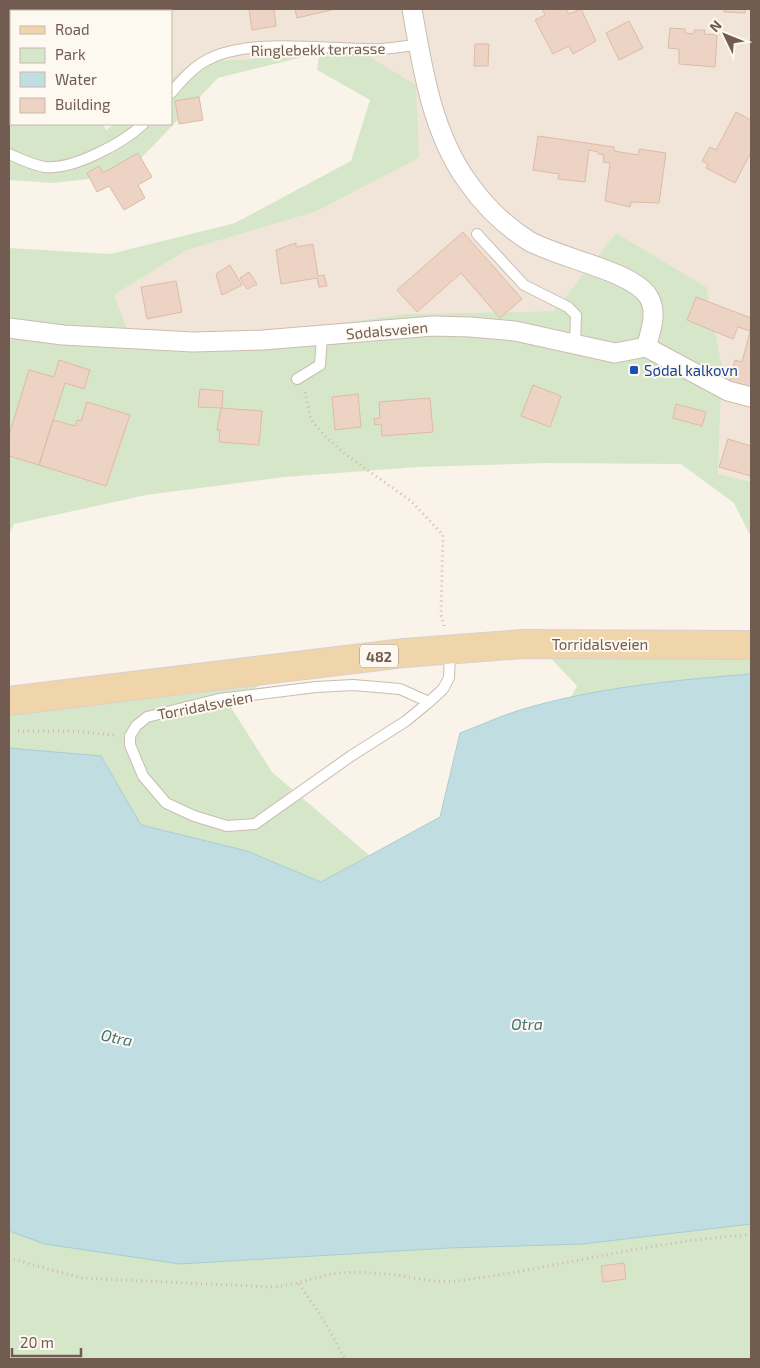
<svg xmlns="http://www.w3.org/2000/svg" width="760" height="1368" viewBox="0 0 760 1368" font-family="'Exo 2',sans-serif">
<rect width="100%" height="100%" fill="#faf3ea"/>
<path fill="#f1e5d9" d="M 41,9 L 751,9 L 751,482 L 718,475 L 722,367 L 616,234 L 554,311 L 405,314 L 257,335 L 128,331 L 114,295 L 187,250 L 315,212 L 419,158 L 365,54 L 194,62 L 171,79 L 171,11 L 43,11 Z"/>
<path fill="#d6e7c9" d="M 9,9 L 41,9 L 43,11 L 11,11 L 11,124 L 103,124 L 106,130 L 114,124 L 171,124 L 171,79 L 193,62 L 307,56 L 218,78 L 125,175 L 53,183 L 9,180 Z
M 365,54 L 416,85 L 419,158 L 315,212 L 187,250 L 114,295 L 128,331 L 257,335 L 405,314 L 554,311 L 616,233 L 706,287 L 722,367 L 718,474 L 751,482 L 751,537 L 734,503 L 681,464 L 546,463 L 418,467 L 284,477 L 146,495 L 14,524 L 9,535 L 9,248 L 110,254 L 235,223 L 351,161 L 370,100 L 317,70 L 319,56 Z
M 751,638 L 751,674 L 650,683 L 570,699 L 577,686 L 544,651 L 393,654 L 298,666 L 282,669 L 230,706 L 272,772 L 369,855 L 321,882 L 247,851 L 141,825 L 101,756 L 9,748 L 9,699 L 114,690 L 238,671 L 441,647 L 633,639 Z
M 9,1050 L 751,1063 L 751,1359 L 9,1359 Z"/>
<path fill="#c0dee2" stroke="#a7cdd3" d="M 751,674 L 751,1224 L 583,1244 L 449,1248 L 180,1264 L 45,1244 L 9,1231 L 9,748 L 101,756 L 141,825 L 247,851 L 321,882 L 440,817 L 460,733 C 479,726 498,717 517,711 C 591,688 674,680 751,674 Z"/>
<path fill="#edd3c4" stroke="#ddbaa6" d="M 249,9 L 274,9 L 276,26 L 252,30 Z
M 295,9 L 335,9 L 297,18 Z
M 542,9 L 566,9 L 569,14 L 581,9 L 596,41 L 573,54 L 569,46 L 553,54 L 535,20 L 545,15 Z
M 724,9 L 745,9 L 745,13 L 724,12 Z
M 629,21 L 643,48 L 619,60 L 606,33 Z
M 670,28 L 685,29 L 685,33 L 694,34 L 694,30 L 705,30 L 704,34 L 717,35 L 715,67 L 679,64 L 679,49 L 668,48 Z
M 475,44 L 489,44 L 488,66 L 474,66 Z
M 199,97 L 203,120 L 179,124 L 175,101 Z
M 736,112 L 751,120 L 751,152 L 735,183 L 706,168 L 708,164 L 702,161 L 710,147 L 716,150 Z
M 538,136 L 614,147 L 614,151 L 638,155 L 639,149 L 666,153 L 659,203 L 631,202 L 630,207 L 605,201 L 610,163 L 603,162 L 604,155 L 598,154 L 598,152 L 589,150 L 585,182 L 558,179 L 559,174 L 533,170 Z
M 138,153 L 152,177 L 138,185 L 145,198 L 124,210 L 109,186 L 97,192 L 87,173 L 99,166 L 103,173 Z
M 463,232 L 522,299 L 500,318 L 461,273 L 417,312 L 397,290 Z
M 296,243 L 296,247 L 313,244 L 318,276 L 324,275 L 327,286 L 319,287 L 317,278 L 281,284 L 276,250 Z
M 230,265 L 242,285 L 222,295 L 216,274 Z
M 249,272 L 257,284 L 247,289 L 240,278 Z
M 176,281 L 182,312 L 147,319 L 141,287 Z
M 696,297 L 751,318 L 750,331 L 738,327 L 733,339 L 687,320 Z
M 751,328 L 751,390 L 729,383 L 735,360 L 742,362 Z
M 59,360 L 90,370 L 84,389 L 65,383 L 39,465 L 9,456 L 9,435 L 29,370 L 54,377 Z
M 533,385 L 561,396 L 550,427 L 521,416 Z
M 200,389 L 223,391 L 222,408 L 198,407 Z
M 358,394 L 361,427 L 335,430 L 332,397 Z
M 430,398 L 433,432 L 382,436 L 381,424 L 375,425 L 374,419 L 380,418 L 379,402 Z
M 87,402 L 130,415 L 106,486 L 39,465 L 53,420 L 75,426 L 77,420 L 81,421 Z
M 676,404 L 706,412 L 702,426 L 673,418 Z
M 221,408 L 262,411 L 259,445 L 219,442 L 220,430 L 217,430 Z
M 728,439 L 751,446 L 751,476 L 719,467 Z
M 624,1263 L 626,1279 L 603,1282 L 601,1266 Z"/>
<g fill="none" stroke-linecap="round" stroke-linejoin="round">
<g stroke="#cbbcb0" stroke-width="12">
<path id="lane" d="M 171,93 C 181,81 193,67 207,60 C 252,36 331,51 381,49 C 393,48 406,46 418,45
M 9,154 C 20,159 32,165 45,167 C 73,170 123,143 143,124
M 477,234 L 524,285 L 568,307 L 576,315 L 575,343
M 297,379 L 320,365 L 322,336
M 429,702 L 400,689 L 353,685 L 316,687 L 219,699 L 147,717 L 136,726 L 130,736 L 130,745 L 143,776 L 166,803 L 194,816 L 227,826 L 255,824 L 351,756 L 406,721 L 429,702 L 443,689 L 449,678 L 450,652"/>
</g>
<g stroke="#cbbcb0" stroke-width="21">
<path id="street" d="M 412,9 C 422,67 432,132 467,181 C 483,204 505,226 529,241 C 559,258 632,271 648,296 C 658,311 651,331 646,347
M 9,328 L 63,335 L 193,342 L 263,340 L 433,326 L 470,327 L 515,331 L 615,353 L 646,347 L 728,391 L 751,397"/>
</g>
<g stroke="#d8d1ce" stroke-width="30">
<path id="primary" d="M 9,701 L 404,653 L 523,644 L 751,645"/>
</g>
<path stroke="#d2b7a7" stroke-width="3" stroke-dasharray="1 4" stroke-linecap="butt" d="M 305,392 L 311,420 L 324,435 L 345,454 L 411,501 L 443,535 L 441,614 L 444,626
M 18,731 L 74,731 L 114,735
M 9,1258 L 81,1278 L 272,1287 C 294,1285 310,1279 331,1274 C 347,1271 368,1273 384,1274 C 407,1275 433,1284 456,1281 C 555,1269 651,1240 751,1235
M 299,1284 L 323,1319 L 345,1359"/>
<use href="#lane" stroke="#fff" stroke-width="10"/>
<use href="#street" stroke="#fff" stroke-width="19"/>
<use href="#primary" stroke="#f1d5aa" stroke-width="28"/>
</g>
<rect fill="#1a4fb4" stroke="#fdf8f0" stroke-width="2" x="629" y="365" width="10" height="10" rx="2.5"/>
<g text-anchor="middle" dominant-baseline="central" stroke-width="4" stroke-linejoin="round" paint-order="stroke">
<rect fill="#fdf8f0" stroke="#9c8a80" stroke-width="1" x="360" y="644.5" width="38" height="23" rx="4"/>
<g font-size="14" font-weight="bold" fill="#725b50">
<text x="379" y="656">482</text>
</g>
<g font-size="15" fill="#725b50" stroke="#fdf8f0">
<text transform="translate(318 49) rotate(-1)">Ringlebekk terrasse</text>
<text transform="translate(387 330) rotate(-5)">Sødalsveien</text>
<text x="600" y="644">Torridalsveien</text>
<text transform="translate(205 705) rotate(-11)">Torridalsveien</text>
</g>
<g font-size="15" fill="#164399" stroke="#fdf8f0" text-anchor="start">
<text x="644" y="370">Sødal kalkovn</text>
</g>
<g font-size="16" font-style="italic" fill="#48757c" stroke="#fdf8f0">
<text x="527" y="1023">Otra</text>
<text transform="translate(117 1037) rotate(12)">Otra</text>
</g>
</g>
<rect width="760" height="1368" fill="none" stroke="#725b50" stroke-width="20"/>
<rect x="10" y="10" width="162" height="115" fill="#fdf8f0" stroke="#c5b9b0"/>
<rect x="20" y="26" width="25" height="8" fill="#f1d5aa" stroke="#c5b9b0"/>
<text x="55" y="35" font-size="15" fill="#725b50">Road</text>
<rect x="20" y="48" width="25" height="15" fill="#d6e7c9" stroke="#c5b9b0"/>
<text x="55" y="60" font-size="15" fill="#725b50">Park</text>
<rect x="20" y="72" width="25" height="15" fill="#c0dee2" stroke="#c5b9b0"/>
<text x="55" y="85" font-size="15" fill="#725b50">Water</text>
<rect x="20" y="98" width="25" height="15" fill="#edd3c4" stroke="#c5b9b0"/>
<text x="55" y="110" font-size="15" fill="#725b50">Building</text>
<g transform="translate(725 35) rotate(313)" stroke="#fdf8f0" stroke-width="4" paint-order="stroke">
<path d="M0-4L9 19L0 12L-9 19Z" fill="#725b50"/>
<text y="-8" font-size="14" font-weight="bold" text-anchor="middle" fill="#725b50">N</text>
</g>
<path d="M12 1348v8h69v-8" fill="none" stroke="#725b50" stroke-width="2.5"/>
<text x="20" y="1348" font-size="15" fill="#725b50" stroke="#fdf8f0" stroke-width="4" paint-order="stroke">20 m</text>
</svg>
